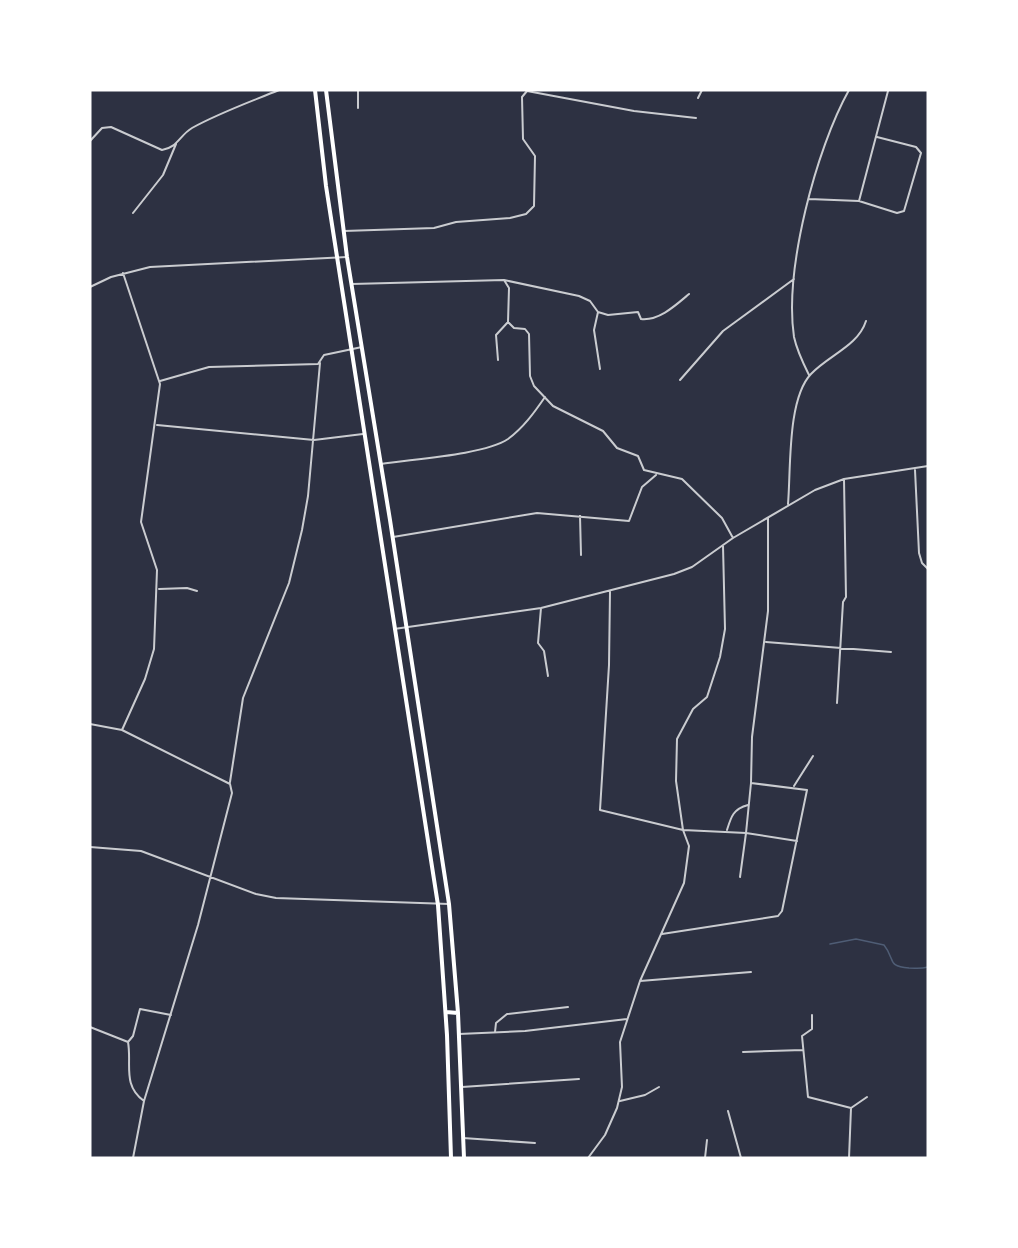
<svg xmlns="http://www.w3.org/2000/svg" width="1018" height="1248" viewBox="0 0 1018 1248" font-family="Inter,sans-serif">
<rect width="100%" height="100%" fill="#2d3142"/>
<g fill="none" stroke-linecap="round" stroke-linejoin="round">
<path stroke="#4f5d75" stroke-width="1.5" d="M 830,944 L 856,939 L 884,945 C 896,960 886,966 909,968 C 917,968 920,969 928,967"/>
<path stroke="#caccd0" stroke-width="2" d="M 698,98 L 702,90
M 358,108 L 358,90
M 90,141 L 102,128 L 111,127 L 162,150 C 177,148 180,135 192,128 C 219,113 250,102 279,90
M 809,199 L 859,201 L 897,213 L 904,211 L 921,153 L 916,147 L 877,137
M 859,201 L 888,91
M 133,213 L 163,175 L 176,144
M 344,231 L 434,228 L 456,222 L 510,218 L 526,214 L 534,206 L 535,156 L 523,139 L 522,97 L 527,91 L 634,111 L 696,118
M 504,280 L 509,288 L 508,322 L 514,328 L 525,329 L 529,334 L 530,376 L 534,386 L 553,406 L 603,431 L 617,448 L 638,456 L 644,470 L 682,479 L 722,518 L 733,538
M 352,284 L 504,280 L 579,296 L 590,301 L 598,312 L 608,315 L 638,312 L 641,319 C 659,321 676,305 689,294
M 90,287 L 111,277 L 150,267 L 347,257
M 598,312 L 594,330 L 600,369
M 498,360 L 496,335 L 508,322
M 809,375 C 803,363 797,351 794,337 C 784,270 816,149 849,90
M 680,380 L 723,331 L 794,279
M 160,381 L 209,367 L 318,364 L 324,355 L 362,347
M 157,425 L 314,440 L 363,434
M 381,464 C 412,459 484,455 508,439 C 523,428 534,413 545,397
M 915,470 L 919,553 L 922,563 L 928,569
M 788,504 C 791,470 787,399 811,374 C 829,355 858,346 866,321
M 580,516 L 581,555
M 393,537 L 537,513 L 629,521 L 642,487 L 656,475
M 723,546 L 725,629 L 720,657 L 707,697 L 693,709 L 677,739 L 676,781 L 683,830 L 746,833 L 751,783
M 159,589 L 187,588 L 197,591
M 541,608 L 538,643 L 544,651 L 548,676
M 394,629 L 541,608 L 674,574 L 692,567 L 733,538 L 815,490 L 844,479 L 928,466
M 766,642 L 891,652
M 837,703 L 843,602 L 846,597 L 844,479
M 90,724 L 122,730 L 230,784 L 232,793 L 198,925 L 144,1101 L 133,1158
M 122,730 L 145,679 L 154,649 L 157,570 L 141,522 L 160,384 L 123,273
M 230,782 L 243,698 L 289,583 L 302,530 L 308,496 L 320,363
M 794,786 L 813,756
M 727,830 C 731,817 733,809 748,805
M 90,847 L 141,851 L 256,894 L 276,898 L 449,904
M 740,877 L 746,833 L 797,841
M 662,934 L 778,916 L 782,911 L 807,790 L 751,783 L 752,737 L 768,611 L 768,518
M 640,981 L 751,972
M 812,1015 L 812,1029 L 802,1036 L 808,1097 L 851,1108 L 849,1158
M 90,1027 L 128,1042 L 133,1036 L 140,1009 L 171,1015
M 495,1032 L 496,1023 L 507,1014 L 568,1007
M 459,1034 L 525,1031 L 627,1019
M 128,1042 C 132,1064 122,1085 144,1101
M 743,1052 L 803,1050
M 462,1087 L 579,1079
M 620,1101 L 645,1095 L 659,1087
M 851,1108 L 867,1097
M 728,1111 L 741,1158
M 463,1138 L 535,1143
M 588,1158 L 605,1135 L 617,1108 L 622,1087 L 620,1042 L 640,981 L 684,883 L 689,846 L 683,830 L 600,810 L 609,665 L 610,592
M 705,1158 L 707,1140"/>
<path stroke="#fff" stroke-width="4" d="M 315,90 L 326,186 L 438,905 L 447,1035 L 451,1158
M 326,90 L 347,257 L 390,520 L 449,904 L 458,1013 L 464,1158
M 446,1012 L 458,1013"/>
</g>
<rect width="1018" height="1248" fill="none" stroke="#ffffff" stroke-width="183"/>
</svg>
